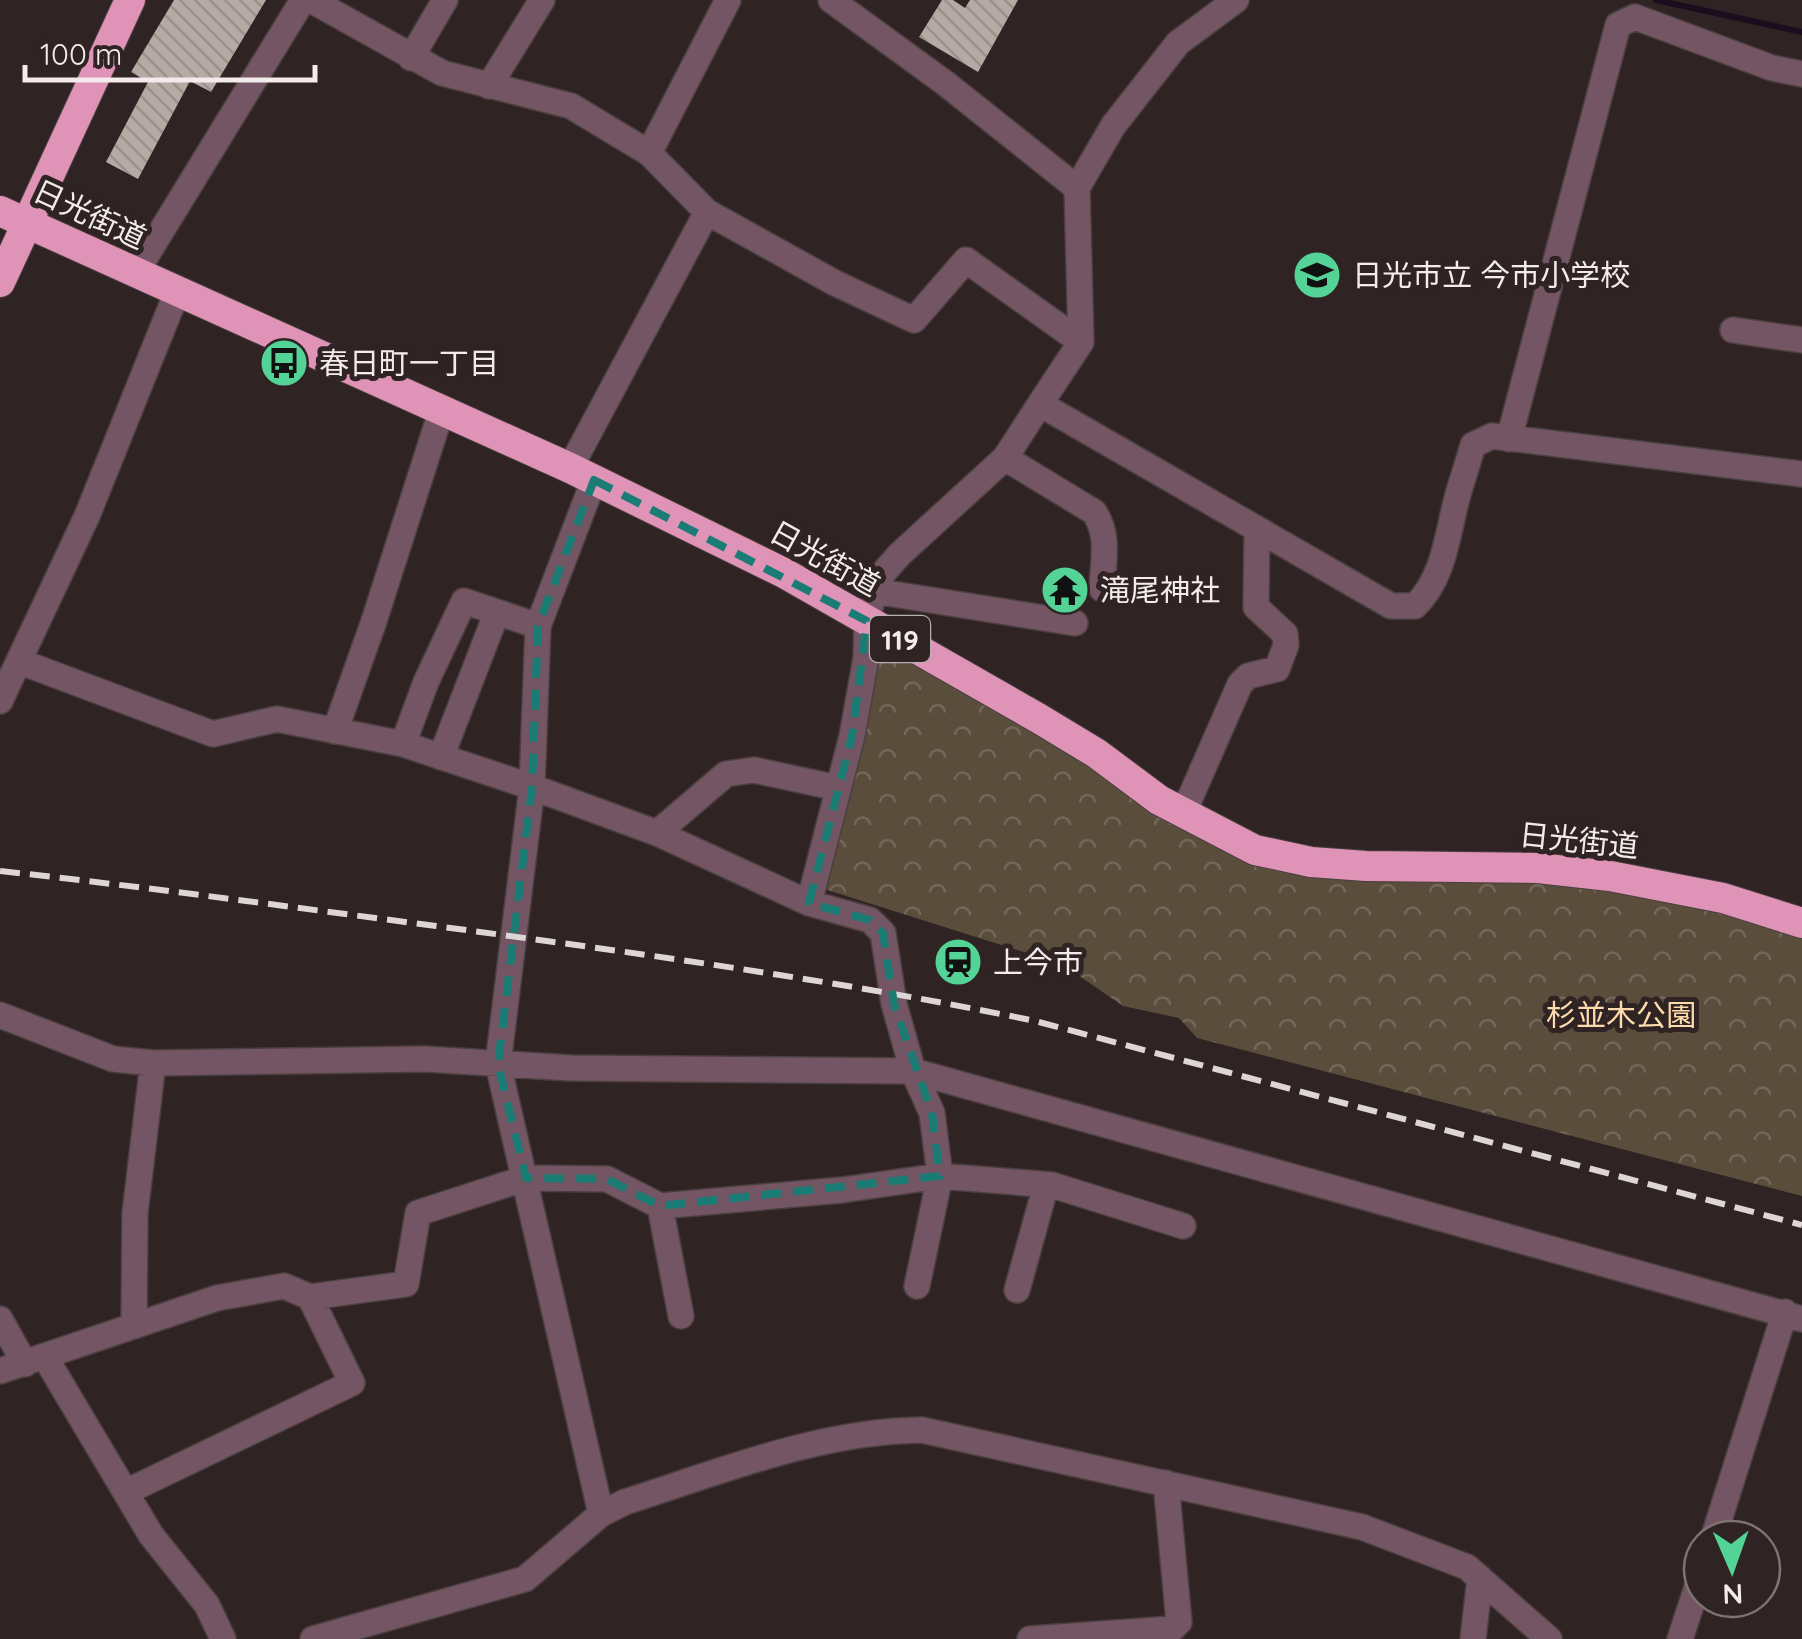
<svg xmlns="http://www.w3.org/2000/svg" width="1802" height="1639" viewBox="0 0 1802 1639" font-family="Quicksand,'Noto Sans JP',sans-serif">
<defs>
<pattern id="park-crowns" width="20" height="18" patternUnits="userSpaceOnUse" patternTransform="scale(2.5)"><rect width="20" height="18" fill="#5a4d3c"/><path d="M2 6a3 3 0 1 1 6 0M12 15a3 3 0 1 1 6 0" fill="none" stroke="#726758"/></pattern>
<pattern id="building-back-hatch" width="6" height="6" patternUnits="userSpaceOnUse" patternTransform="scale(2.5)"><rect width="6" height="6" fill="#b7a9a3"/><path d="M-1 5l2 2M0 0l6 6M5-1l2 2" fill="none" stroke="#9c908c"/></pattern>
</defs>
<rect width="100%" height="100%" fill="#2f2323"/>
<path fill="url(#park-crowns)" d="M 873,632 L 1245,853 L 1537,871 L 1802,931 L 1802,1196 L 1197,1038 L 1179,1018 L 1123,1006 L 1062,964 L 824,889 Z"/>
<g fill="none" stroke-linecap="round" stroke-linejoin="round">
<path stroke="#1b0c1e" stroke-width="6" d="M 1656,0 L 1802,32"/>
</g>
<path fill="url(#building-back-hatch)" d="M 174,0 L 266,0 L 211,92 L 190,81 L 138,179 L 106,162 L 148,82 L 131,72 Z
M 942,0 L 953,0 L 965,8 L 970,0 L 1018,0 L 978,72 L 919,37 Z"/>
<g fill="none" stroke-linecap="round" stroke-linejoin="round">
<g stroke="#4b3f3f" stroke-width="28">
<path id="minor" d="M 311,0 L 442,73 L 571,106 L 649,153 L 707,212 L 835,283 L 914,320 L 966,260 L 1081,342
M 831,0 L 945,83 L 1077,188 L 1081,342 L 1040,404
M 411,58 L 445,0
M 489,86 L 542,0
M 649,153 L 728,0
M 1077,188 L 1113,126 L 1178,43 L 1236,0
M 135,274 L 303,0
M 1733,330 L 1802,340
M 1509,439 L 1618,25 L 1635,17 L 1772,68 L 1802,74
M 1005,458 L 1094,512 C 1110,535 1103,562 1102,589
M 570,468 L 707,212
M 594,480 L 538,626 L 532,787 L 498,1064 L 601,1514
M 874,591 L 1075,623
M 21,662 L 213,734 L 277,719 L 403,744 L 532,787 L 657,833 L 809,903 L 870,920 L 883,933 L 894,1004 L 913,1071 L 932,1113 L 940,1176 L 917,1286
M 0,701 L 87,516 L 177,292
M 335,731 L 374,621 L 442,409
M 403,744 L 426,682 L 464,601 L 538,626
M 441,757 L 497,612
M 1183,814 L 1240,684 L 1248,676 L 1277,669 L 1286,645 L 1285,634 L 1256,607 L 1257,529
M 657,833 L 726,774 L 754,770 L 838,788
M 809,903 L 852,736 L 866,658 L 867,621 L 874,591 L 884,572 L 900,554 L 1005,458 L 1040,404 L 1391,606 L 1415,606 C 1444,578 1447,536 1457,498 C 1462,480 1468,463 1473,445 L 1492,436 L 1802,474
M 0,1015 L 113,1059 L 153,1063 L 425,1059 L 571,1068 L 913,1071 L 1802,1319
M 1017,1290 L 1046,1185
M 681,1316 L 660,1206 L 842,1190 L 940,1176 L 1052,1185 L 1183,1226
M 0,1319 L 25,1364
M 134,1326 L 135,1213 L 153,1063
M 45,1357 L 151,1535 L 207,1605 L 223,1639
M 0,1371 L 217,1298 L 284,1286 L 310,1297 L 406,1284 L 418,1213 L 526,1178 L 607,1179 L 660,1206
M 126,1492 L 352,1383 L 310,1297
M 1713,1539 L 1785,1312
M 313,1639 L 525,1579 L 601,1514 L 625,1502 C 722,1471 820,1431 922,1430 L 1362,1527 L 1467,1567 L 1549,1639
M 1030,1639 L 1172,1629 L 1179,1622 L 1166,1483
M 1473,1639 L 1480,1578
M 1680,1639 L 1702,1572"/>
</g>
<g stroke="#4b3f3f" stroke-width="32">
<path id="highway" d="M 0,211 L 570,468 L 784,573 L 1038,718 L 1096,753 L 1159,800 L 1255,850 L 1311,862 L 1366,866 L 1538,868 L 1610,876 L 1723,898 L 1802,923
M 0,282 L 130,0"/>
</g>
<use href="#minor" stroke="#745563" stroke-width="25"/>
<use href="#highway" stroke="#df93b7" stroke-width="30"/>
<path stroke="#ded6d6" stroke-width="6" stroke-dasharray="20 10" stroke-linecap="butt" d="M 0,871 C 146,887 291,907 436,926 C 636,953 837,980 1035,1021 L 1802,1225"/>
</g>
<path fill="none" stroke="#1a7c74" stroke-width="8" stroke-dasharray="20 12" stroke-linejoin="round" d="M 594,480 L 867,621 L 852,736 L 809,903 L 870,920 L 883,933 L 894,1004 L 932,1113 L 940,1176 L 660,1206 L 607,1179 L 526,1178 L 498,1064 L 532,787 L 538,626 Z"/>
<defs>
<g id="school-disc" transform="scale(2.5)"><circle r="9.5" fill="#53d396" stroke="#2f2323"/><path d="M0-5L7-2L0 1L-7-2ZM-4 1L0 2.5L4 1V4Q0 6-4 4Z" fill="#111"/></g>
<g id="bus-disc" transform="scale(2.5)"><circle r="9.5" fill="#53d396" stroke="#2f2323"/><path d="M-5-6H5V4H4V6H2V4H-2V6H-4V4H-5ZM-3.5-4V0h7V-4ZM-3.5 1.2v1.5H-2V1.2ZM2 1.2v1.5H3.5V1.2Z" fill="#111"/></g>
<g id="temple-disc" transform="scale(2.5)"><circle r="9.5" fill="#53d396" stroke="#2f2323"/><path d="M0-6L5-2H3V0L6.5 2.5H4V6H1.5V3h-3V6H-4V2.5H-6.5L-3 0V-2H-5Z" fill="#111"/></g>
<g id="station-disc" transform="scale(2.5)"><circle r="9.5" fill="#53d396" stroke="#2f2323"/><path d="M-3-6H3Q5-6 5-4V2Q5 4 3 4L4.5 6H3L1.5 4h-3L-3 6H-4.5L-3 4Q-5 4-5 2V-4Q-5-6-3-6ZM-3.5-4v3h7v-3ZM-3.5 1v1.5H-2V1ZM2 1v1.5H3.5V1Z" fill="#111"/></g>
</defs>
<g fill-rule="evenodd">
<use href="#school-disc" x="1317" y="275"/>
<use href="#bus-disc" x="284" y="363"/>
<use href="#temple-disc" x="1065" y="590"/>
<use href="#station-disc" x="958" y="962"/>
</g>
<g text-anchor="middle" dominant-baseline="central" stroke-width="10" stroke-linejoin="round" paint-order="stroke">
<rect fill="#2f2323" stroke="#b9b0b0" stroke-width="2.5" x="870" y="616" width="60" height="46" rx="8"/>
<g font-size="28" font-weight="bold" fill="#f4ecec">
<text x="900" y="639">119</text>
</g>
<g font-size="30" fill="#f4ecec" stroke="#2f2323">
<text transform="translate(90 214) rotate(25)">日光街道</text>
<text transform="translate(825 558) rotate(29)">日光街道</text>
<text transform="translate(1579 840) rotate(6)">日光街道</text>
</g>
<g font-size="30" fill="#f4ecec" stroke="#2f2323" text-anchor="start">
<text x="1352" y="275">日光市立 今市小学校</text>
<text x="319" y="363">春日町一丁目</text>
<text x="1100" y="590">滝尾神社</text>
<text x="993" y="962">上今市</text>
</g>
<g font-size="30" fill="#fedbac" stroke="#2f2323">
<text x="1621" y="1015">杉並木公園</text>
</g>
</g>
<g transform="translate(1732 1569) rotate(178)"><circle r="48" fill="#2f2323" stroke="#7e7373" stroke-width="2.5"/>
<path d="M0-8L18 38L0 25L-18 38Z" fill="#53d396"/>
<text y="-15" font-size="28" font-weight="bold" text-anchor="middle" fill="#f4ecec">N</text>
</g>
<path d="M25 65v15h290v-15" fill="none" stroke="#f4ecec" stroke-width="5"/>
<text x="40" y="65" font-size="30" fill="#f4ecec" stroke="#2f2323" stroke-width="8" paint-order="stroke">100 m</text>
</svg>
